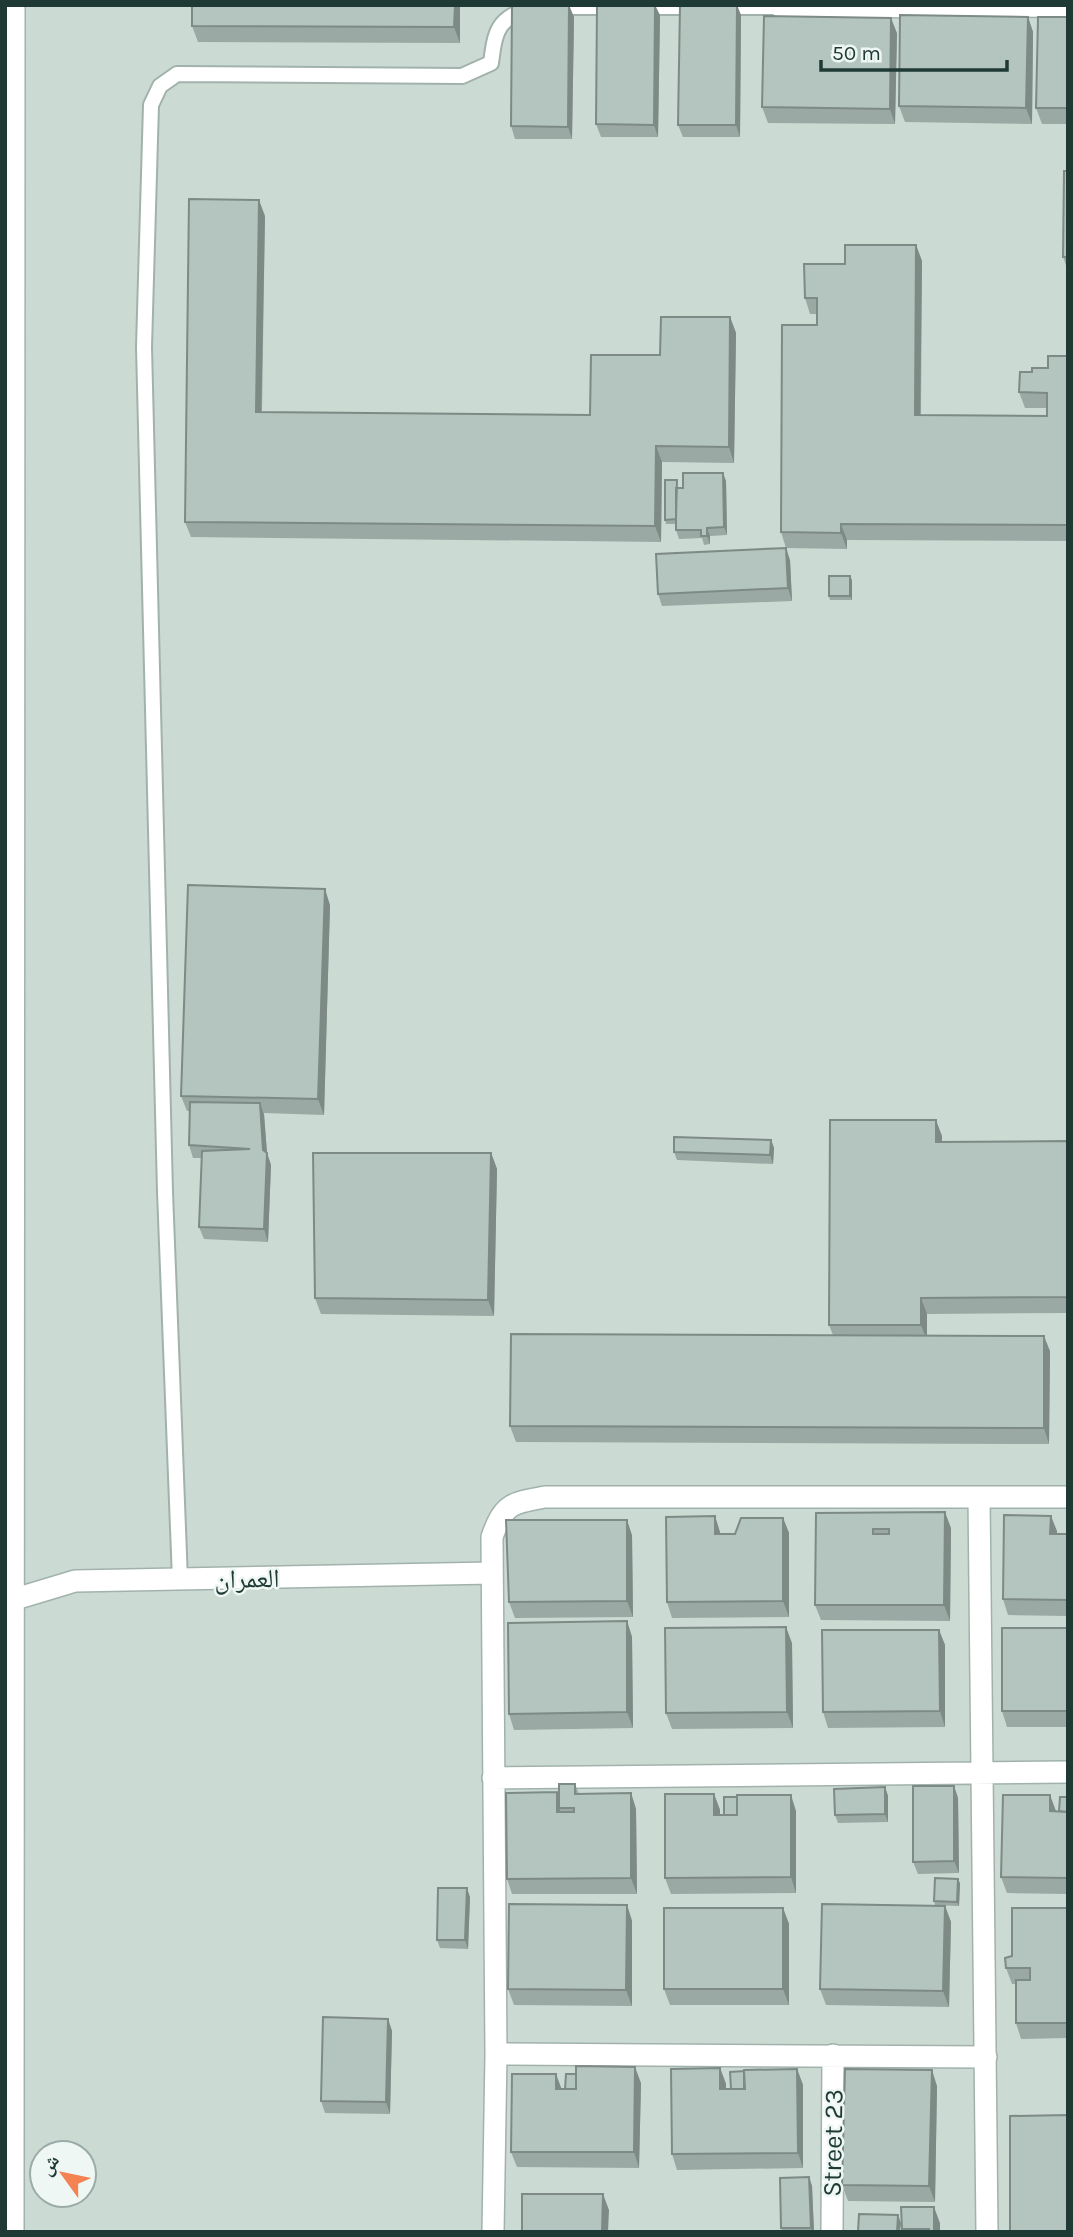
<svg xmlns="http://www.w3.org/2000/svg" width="1073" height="2237" viewBox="0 0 1073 2237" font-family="Karla,'Noto Naskh Arabic',sans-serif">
<rect width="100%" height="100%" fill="#deeae5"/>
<path fill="#ccdad4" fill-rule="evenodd" d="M 5,5 L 1068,5 L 1068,2232 L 5,2232 ZM 42,2153 L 84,2153 L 84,2195 L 42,2195 Z"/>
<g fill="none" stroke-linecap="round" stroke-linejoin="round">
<g stroke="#a1b2ac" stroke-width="18">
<path id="service" d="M 553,7 L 617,7
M 637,7 L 697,7
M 721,7 L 781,7
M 180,1580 L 165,1192 L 144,347 L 151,105 L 160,86 L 177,74 L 462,76 L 491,63 C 495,32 497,18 530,8"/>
</g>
<g stroke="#a1b2ac" stroke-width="24">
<path id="minor" d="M 781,7 L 1068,6
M 979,1497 L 987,2232
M 5,1600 L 12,1600 L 75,1581 L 492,1573
M 493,1778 L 1068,1772
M 496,2054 L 986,2057
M 13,2232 L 14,5
M 493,2232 L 496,2054 L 492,1537 C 504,1503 512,1503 545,1497 L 1068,1497
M 832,2232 L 833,2055"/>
</g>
<use href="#service" stroke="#fff" stroke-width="14"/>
<use href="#minor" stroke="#fff" stroke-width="21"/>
</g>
<path fill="#9aa9a3" d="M 460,5 L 460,43 L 198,42 L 192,26 Z
M 660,15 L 658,137 L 601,137 L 596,124 Z
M 741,15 L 740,137 L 683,137 L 678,125 Z
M 574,17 L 572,139 L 515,139 L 511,126 Z
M 1028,17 L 1033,32 L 1032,124 L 905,122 L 899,106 Z
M 1068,17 L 1068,124 L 1042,124 L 1036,108 Z
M 897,33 L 895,124 L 768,123 L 762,107 Z
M 1068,171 L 1068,271 L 1063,257 Z
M 265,216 L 262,412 L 590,415 L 660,355 L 730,317 L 736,333 L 734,463 L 662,462 L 661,542 L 191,537 L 185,522 Z
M 916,245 L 922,261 L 921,415 L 1047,416 L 1047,408 L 1025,408 L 1019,392 L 1032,372 L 1048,368 L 1068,356 L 1068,541 L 847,540 L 847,549 L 786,548 L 781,532 L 817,325 L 817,314 L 810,314 L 805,298 L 845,264 Z
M 677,480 L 678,488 L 726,481 L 727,535 L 710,536 L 710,544 L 704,545 L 702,538 L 679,539 L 676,530 L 676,524 L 666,524 L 665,520 Z
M 790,560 L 792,601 L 662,606 L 658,594 Z
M 852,580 L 852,600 L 830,600 L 829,596 Z
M 330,905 L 324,1115 L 264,1113 L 267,1153 L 271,1165 L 268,1242 L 204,1239 L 199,1227 L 202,1158 L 193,1158 L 189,1145 L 190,1111 L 187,1111 L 181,1096 Z
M 942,1136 L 942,1142 L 1068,1141 L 1068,1313 L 927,1314 L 927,1335 L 1050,1351 L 1049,1444 L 516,1442 L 510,1426 L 833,1335 L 829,1325 Z
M 771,1140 L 774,1148 L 773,1164 L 677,1160 L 674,1152 Z
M 491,1153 L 497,1169 L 494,1316 L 321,1314 L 315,1298 Z
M 816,1513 L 951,1528 L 950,1621 L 821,1620 L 815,1605 Z
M 715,1516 L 720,1534 L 735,1534 L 783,1518 L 789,1533 L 789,1617 L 672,1618 L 667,1602 Z
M 1057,1531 L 1057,1534 L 1068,1534 L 1068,1616 L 1008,1615 L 1003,1599 Z
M 632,1535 L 633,1617 L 515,1618 L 509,1602 Z
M 627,1621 L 632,1637 L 633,1728 L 514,1730 L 509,1714 Z
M 1068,1628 L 1068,1727 L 1007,1727 L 1002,1711 Z
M 939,1630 L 945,1645 L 945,1727 L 828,1728 L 823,1712 Z
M 792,1643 L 793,1728 L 672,1729 L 666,1713 Z
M 575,1784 L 579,1794 L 631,1793 L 636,1809 L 637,1894 L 512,1894 L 507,1879 L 559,1798 Z
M 954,1786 L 958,1798 L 959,1873 L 918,1874 L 913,1862 Z
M 885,1787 L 888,1796 L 888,1822 L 838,1823 L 835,1815 Z
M 714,1794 L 720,1810 L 720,1815 L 724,1815 L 737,1797 L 796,1811 L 796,1893 L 671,1894 L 665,1878 Z
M 1068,1797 L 1068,1894 L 1007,1893 L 1001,1877 L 1056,1811 L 1059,1811 Z
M 960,1883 L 959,1906 L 935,1905 L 934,1901 Z
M 470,1897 L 468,1949 L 440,1948 L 437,1940 Z
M 627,1905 L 632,1921 L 632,2006 L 514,2005 L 508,1989 Z
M 945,1906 L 951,1922 L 949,2007 L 826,2005 L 820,1989 Z
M 783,1908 L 789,1924 L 789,2005 L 670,2005 L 664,1989 Z
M 1068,1908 L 1068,2038 L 1021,2039 L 1016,2023 L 1016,1984 L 1012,1984 L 1006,1968 L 1012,1956 Z
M 388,2019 L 392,2031 L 390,2114 L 325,2113 L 321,2101 Z
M 720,2068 L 726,2084 L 726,2089 L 731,2089 L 797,2069 L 803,2085 L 803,2168 L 677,2170 L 672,2154 Z
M 641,2083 L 639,2168 L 517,2167 L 511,2152 L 561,2089 Z
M 937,2086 L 935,2202 L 848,2201 L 842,2185 Z
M 809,2177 L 812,2186 L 814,2232 L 782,2232 L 781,2228 Z
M 940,2223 L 940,2232 L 903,2232 L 902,2229 Z"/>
<path fill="#7d8a85" d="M 455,5 L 460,5 L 460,43 L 454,27 Z
M 569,5 L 574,17 L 572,139 L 568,127 Z
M 655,5 L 660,15 L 658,137 L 654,125 Z
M 737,5 L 741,15 L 740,137 L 736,125 Z
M 1028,17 L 1033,32 L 1032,124 L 1026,108 Z
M 891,18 L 897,33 L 895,124 L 890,109 Z
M 259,200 L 265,216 L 261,428 L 256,412 Z
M 916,245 L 922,261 L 920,431 L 915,415 Z
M 730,317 L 736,333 L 734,463 L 729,447 Z
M 656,446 L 662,462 L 661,542 L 655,526 Z
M 723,473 L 726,481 L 727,535 L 724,527 Z
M 841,524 L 847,540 L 847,549 L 841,533 Z
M 707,528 L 710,536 L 710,544 L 707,536 Z
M 786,548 L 790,560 L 792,601 L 788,588 Z
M 850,576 L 852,580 L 852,600 L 850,596 Z
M 325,889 L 330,905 L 324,1115 L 318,1099 Z
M 260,1103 L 264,1115 L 267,1153 L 271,1165 L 268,1242 L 264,1229 L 263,1150 Z
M 936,1120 L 942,1136 L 942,1157 L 936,1142 Z
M 771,1140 L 774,1148 L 773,1164 L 770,1155 Z
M 491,1153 L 497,1169 L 494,1316 L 488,1300 Z
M 921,1298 L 927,1314 L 927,1341 L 921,1325 Z
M 1044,1336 L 1050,1351 L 1049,1444 L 1044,1428 Z
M 945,1512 L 951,1528 L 950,1621 L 944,1605 Z
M 715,1516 L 720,1532 L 720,1550 L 715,1534 Z
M 1051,1516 L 1057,1531 L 1056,1550 L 1050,1534 Z
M 783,1518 L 789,1533 L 789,1617 L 783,1601 Z
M 627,1520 L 632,1535 L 633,1617 L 627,1601 Z
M 627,1621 L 632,1637 L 633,1728 L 627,1712 Z
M 786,1627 L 792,1643 L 793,1728 L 787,1712 Z
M 939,1630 L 945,1645 L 945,1727 L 940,1711 Z
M 954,1786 L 958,1798 L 959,1873 L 954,1861 Z
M 885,1787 L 888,1796 L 888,1822 L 885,1814 Z
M 557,1792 L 563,1808 L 559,1808 L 563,1818 L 557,1812 Z
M 631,1793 L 636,1809 L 637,1894 L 631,1878 Z
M 714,1794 L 720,1810 L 720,1831 L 714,1815 Z
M 791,1795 L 796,1811 L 796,1893 L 791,1877 Z
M 1050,1795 L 1056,1811 L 1050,1811 Z
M 958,1879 L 960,1883 L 959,1906 L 957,1902 Z
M 467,1888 L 470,1897 L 468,1949 L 465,1940 Z
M 627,1905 L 632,1921 L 632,2006 L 626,1990 Z
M 945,1906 L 951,1922 L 949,2007 L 943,1991 Z
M 783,1908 L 789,1924 L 789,2005 L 783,1989 Z
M 388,2019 L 392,2031 L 390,2114 L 386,2102 Z
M 635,2067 L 641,2083 L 639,2168 L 634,2152 Z
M 720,2068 L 726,2084 L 726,2105 L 720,2089 Z
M 797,2069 L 803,2085 L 803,2168 L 798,2153 Z
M 932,2070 L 937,2086 L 935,2202 L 929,2186 Z
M 556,2074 L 562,2090 L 556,2089 Z
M 809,2177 L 812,2186 L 814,2232 L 813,2232 L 811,2228 Z
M 603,2194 L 609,2210 L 608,2232 L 602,2232 Z
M 934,2207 L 940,2223 L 940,2232 L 934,2232 Z
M 898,2215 L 901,2223 L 900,2232 L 897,2232 Z"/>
<path fill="#b3c5be" stroke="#7d8a85" stroke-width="2" fill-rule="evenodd" d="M 192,5 L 455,5 L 454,27 L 192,26 Z
M 512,5 L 569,5 L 568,127 L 511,126 Z
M 597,5 L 655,5 L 654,125 L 596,124 Z
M 680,5 L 737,5 L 736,125 L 678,125 Z
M 900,15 L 1028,17 L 1026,108 L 899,106 Z
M 764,16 L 891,18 L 890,109 L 762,107 Z
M 1038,17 L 1068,17 L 1068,108 L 1036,108 Z
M 1064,171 L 1068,171 L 1068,257 L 1063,257 Z
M 189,199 L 259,200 L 256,412 L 590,415 L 591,355 L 660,355 L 661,317 L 730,317 L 729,447 L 656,446 L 655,526 L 185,522 Z
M 845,245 L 916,245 L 915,415 L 1047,416 L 1047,393 L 1019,392 L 1020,372 L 1032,372 L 1032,368 L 1048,368 L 1048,356 L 1068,356 L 1068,525 L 841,524 L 841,533 L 781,532 L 782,325 L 817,325 L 817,298 L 805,298 L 804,264 L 845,264 Z
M 683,473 L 723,473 L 724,527 L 707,528 L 707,536 L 701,536 L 701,530 L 676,530 L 676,488 L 683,488 Z
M 665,480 L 677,480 L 676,519 L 665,520 Z
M 786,548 L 788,588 L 658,594 L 656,554 Z
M 829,576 L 850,576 L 850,596 L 829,596 Z
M 188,885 L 325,889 L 318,1099 L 181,1096 Z
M 190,1102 L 260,1103 L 263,1150 L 267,1153 L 264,1229 L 199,1227 L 202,1151 L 250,1149 L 189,1145 Z
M 830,1120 L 936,1120 L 936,1142 L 1068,1141 L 1068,1297 L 921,1298 L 921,1325 L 829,1325 Z
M 674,1137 L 771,1140 L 770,1155 L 674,1152 Z
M 313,1153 L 491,1153 L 488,1300 L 315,1298 Z
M 511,1334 L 1044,1336 L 1044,1428 L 510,1426 Z
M 945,1512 L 944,1605 L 815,1605 L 816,1513 ZM 873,1529 L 889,1529 L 889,1534 L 873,1534 Z
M 1004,1515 L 1051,1516 L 1050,1534 L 1068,1534 L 1068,1600 L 1003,1599 Z
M 715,1516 L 715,1534 L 735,1534 L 741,1518 L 783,1518 L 783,1601 L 667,1602 L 666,1517 Z
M 506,1520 L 627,1520 L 627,1601 L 509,1602 Z
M 627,1621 L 627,1712 L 509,1714 L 508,1623 Z
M 786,1627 L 787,1712 L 666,1713 L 665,1628 Z
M 1002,1628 L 1068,1628 L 1068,1711 L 1002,1711 Z
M 822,1630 L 939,1630 L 940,1711 L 823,1712 Z
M 559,1784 L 575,1784 L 575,1794 L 631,1793 L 631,1878 L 507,1879 L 506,1793 L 557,1792 L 557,1812 L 574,1812 L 574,1808 L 559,1808 Z
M 913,1786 L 954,1786 L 954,1861 L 913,1862 Z
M 885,1787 L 885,1814 L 835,1815 L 834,1789 Z
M 665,1794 L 714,1794 L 714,1815 L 737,1815 L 737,1795 L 791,1795 L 791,1877 L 665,1878 Z
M 1003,1795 L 1050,1795 L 1050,1811 L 1068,1812 L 1068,1878 L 1001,1877 Z
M 724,1797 L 737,1797 L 737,1815 L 724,1815 Z
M 1060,1797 L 1068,1797 L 1068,1812 L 1059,1811 Z
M 935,1878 L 958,1879 L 957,1902 L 934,1901 Z
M 438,1888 L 467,1888 L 465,1940 L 437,1940 Z
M 509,1904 L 627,1905 L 626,1990 L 508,1989 Z
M 822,1904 L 945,1906 L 943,1991 L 820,1989 Z
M 664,1908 L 783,1908 L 783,1989 L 664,1989 Z
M 1012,1908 L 1068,1908 L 1068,2023 L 1016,2023 L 1016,1980 L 1030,1980 L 1030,1968 L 1006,1968 L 1005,1958 L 1012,1956 Z
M 323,2017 L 388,2019 L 386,2102 L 321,2101 Z
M 576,2066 L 635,2067 L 634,2152 L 511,2152 L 512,2074 L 556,2074 L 556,2089 L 576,2089 Z
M 720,2068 L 720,2089 L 745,2089 L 744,2070 L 797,2069 L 798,2153 L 672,2154 L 671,2069 Z
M 845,2069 L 932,2070 L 929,2186 L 842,2185 Z
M 744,2071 L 744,2089 L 731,2089 L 730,2072 Z
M 566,2074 L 576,2074 L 576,2089 L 565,2089 Z
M 1068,2115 L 1068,2232 L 1010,2232 L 1010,2116 Z
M 809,2177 L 811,2228 L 781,2228 L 780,2178 Z
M 522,2194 L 603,2194 L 602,2232 L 522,2232 Z
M 901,2207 L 934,2207 L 934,2232 L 929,2232 L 929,2229 L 902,2229 Z
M 859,2214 L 898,2215 L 897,2232 L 858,2232 Z"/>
<g text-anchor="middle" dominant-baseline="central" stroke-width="5" stroke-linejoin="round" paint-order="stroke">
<g font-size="26" fill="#1f3a34" stroke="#eef7f3">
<text transform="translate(247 1579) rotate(-1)">العمران</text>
<text transform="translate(833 2143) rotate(-89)">Street 23</text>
</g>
</g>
<rect width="1073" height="2237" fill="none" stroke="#1f3a34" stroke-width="14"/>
<g transform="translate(63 2174) rotate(303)"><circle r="33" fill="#eef7f3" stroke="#9baba7" stroke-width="2"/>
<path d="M0-5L12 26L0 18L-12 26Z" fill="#f48252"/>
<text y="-10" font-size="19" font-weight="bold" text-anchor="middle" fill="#1f3a34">ش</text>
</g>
<path d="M821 60v10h186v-10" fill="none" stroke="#1f3a34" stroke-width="3.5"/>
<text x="832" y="60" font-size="21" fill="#1f3a34" stroke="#eef7f3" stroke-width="5" paint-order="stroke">50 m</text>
</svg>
